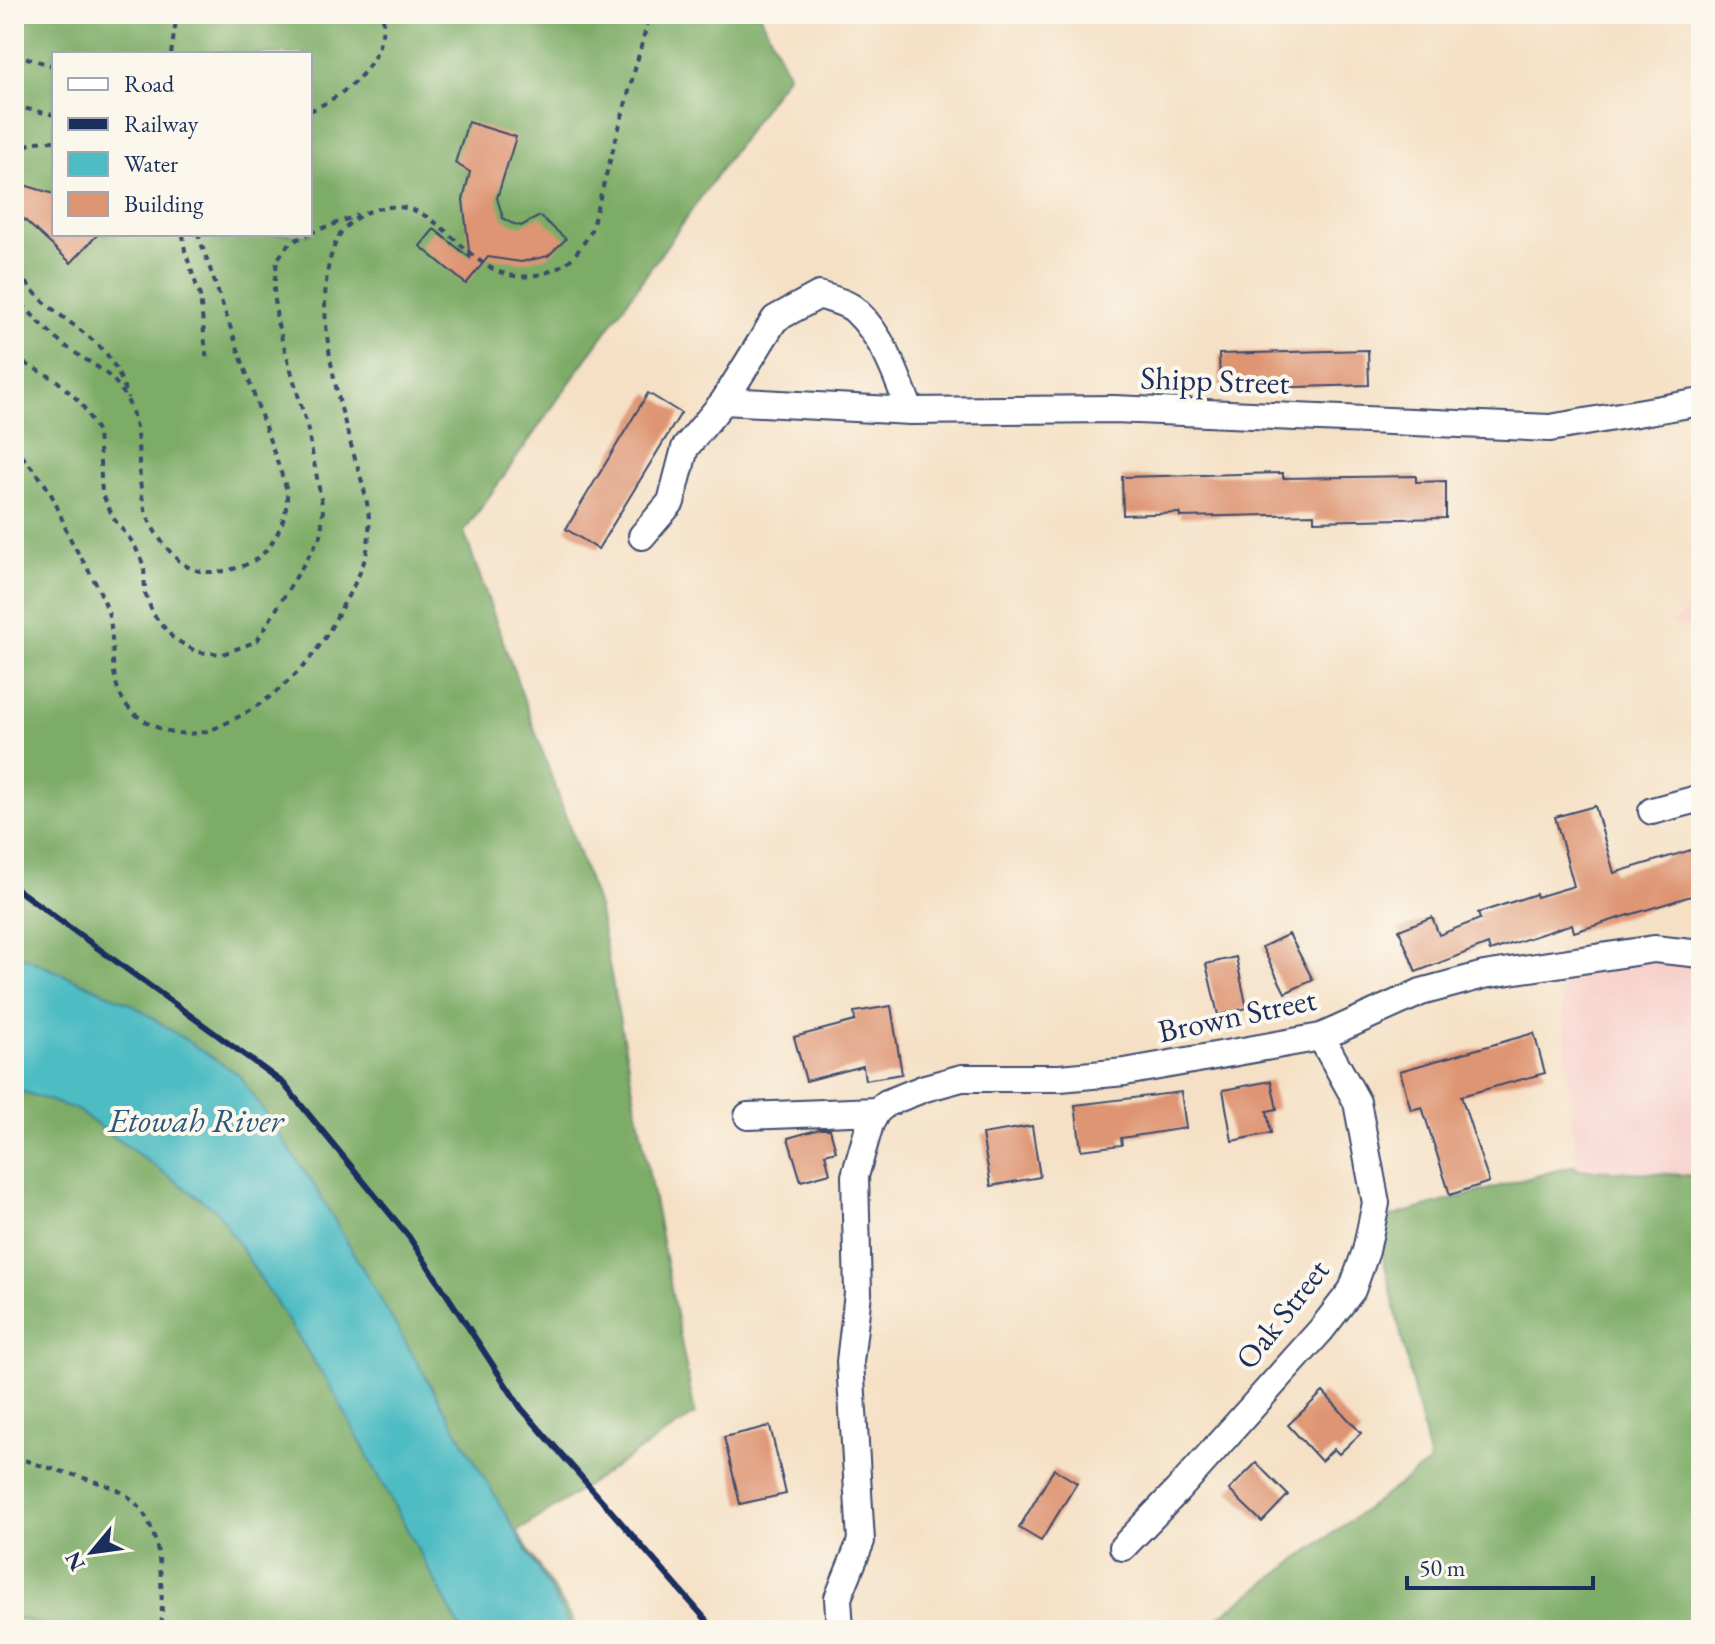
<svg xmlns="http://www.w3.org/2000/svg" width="1715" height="1644" viewBox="0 0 1715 1644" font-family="'EB Garamond',serif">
<rect width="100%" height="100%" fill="#fbf7ec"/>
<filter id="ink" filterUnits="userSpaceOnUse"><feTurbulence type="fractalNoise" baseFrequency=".0125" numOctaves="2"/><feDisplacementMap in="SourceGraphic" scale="16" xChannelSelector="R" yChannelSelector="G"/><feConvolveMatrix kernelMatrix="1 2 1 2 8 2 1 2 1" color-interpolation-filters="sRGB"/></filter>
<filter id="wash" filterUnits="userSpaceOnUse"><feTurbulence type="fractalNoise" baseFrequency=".006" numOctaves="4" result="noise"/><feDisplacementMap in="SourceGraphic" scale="32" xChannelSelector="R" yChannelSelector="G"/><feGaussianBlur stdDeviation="1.8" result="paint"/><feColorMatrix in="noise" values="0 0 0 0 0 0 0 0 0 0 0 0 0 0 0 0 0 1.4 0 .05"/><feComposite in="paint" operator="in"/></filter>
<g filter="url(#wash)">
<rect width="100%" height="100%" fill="#f5e0c5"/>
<path fill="#f7d0ca" d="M 1701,597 L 1701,627 L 1673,625 L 1673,623 Z
M 1701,947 L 1701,1176 L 1576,1169 L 1558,951 Z"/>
<path fill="#9cc875" stroke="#5c7c6a" stroke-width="2" d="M 14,1617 L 61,1630 L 14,1630 Z"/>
<path fill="#7dac66" stroke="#4c6e62" stroke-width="2" fill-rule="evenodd" d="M 14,14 L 760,14 L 788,74 L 464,532 L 598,907 L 695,1414 L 517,1532 L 579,1630 L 62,1630 L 14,1617 ZM 54,54 L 310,54 L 310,234 L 54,234 Z
M 1575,1165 L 1576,1169 L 1701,1176 L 1701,1630 L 1201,1630 L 1430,1462 L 1375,1221 Z"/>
<path fill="#4ebcc3" stroke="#347690" stroke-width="2" d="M 14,953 L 131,1004 L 239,1075 L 314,1185 L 573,1630 L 461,1630 L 333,1391 L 217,1211 L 75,1109 L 14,1089 Z"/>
<g id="blocks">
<path fill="#de9573" d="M 468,122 L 516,137 L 497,198 L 503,218 L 511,223 L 521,226 L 540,216 L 566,239 L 548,256 L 521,262 L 488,257 L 466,284 L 420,246 L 434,229 L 470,258 L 463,200 L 470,172 L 455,163 Z
M 14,182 L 54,194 L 54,234 L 98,234 L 71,263 L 14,210 Z
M 1368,350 L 1369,385 L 1220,389 L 1219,354 Z
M 648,393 L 681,413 L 598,549 L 566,529 Z
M 1283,473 L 1283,478 L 1416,476 L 1416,482 L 1446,481 L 1446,518 L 1314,521 L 1314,514 L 1180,517 L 1180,513 L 1123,515 L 1122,477 Z
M 1595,806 L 1614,873 L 1701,847 L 1701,893 L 1574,932 L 1572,924 L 1490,951 L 1488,944 L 1416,972 L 1399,930 L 1432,917 L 1439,935 L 1480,919 L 1478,913 L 1536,894 L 1537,897 L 1574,886 L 1555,817 Z
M 1289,934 L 1313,980 L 1285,993 L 1262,947 Z
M 1236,957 L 1247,1008 L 1218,1015 L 1206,964 Z
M 891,1006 L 902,1074 L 865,1080 L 863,1066 L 806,1081 L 794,1037 L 855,1021 L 854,1012 Z
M 1534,1033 L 1545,1073 L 1461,1096 L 1489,1182 L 1450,1195 L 1422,1107 L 1411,1110 L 1400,1071 Z
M 1271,1081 L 1277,1109 L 1267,1111 L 1271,1133 L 1232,1141 L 1223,1090 Z
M 1181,1092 L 1186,1128 L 1121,1138 L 1122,1145 L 1081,1150 L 1075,1105 Z
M 1032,1126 L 1040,1177 L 991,1186 L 982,1134 Z
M 820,1129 L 830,1129 L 836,1151 L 825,1154 L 830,1173 L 801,1181 L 788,1138 Z
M 1323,1392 L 1361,1433 L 1339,1454 L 1334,1449 L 1321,1461 L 1288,1425 Z
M 770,1426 L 786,1494 L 740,1504 L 724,1437 Z
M 1256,1463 L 1288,1495 L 1262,1522 L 1229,1490 Z
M 1054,1469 L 1077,1483 L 1041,1541 L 1019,1528 Z"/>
</g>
</g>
<g filter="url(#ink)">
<use href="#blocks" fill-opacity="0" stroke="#3c4a6d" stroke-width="2"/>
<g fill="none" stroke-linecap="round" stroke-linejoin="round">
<g stroke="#3c4a6d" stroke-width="30">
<path id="minor" d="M 724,401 L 910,411 L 1114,409 L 1550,428 L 1701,402
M 642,536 L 671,502 L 685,448 L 724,401 L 775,319 L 819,295 C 830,299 846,302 855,310 C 883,336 897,376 910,411
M 1652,811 L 1701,798
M 748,1116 L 877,1111
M 1123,1547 L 1177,1491 L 1321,1330 L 1352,1290 L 1366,1251 L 1376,1203 L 1357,1102 L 1321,1037
M 840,1630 L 838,1598 L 861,1541 L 850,1362 L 858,1293 L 855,1176 L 870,1124 L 877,1111 L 887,1103 L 925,1088 L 962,1078 L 1060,1078 L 1125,1072 L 1321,1037 L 1421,992 L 1484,975 L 1654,949 L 1701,954"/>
</g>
<path stroke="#3c4a6d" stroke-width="4" stroke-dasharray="6 6" stroke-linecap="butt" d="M 171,54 L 177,14
M 14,57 L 27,58 L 54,66
M 14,106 L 54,115
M 310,111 C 350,92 386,63 383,14
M 14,151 L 34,142 L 54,141
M 310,233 L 358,215
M 183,234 L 185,251 L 200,296 L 207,362
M 14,261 C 33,303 66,316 97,344 C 113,358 121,378 128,398
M 14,295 C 29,312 45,329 62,343 C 80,359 105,367 120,388 C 145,423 135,462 143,501 C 147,522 158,538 172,554 C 184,567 196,573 215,572 C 235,570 256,564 269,547 C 281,529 288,513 287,490 L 198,234
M 14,358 L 55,379 L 81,403 L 98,432 L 102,493 L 114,519 L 134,544 L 144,566 L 145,593 L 153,614 L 173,638 L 197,652 L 223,654 L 257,641 L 321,536 L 323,509 L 307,426 L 277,322 L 274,289 L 277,260 L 288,245 L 307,234
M 14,446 C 26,462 43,478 52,496 C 60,511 64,527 72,542 C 84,564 99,585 107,609 C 118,641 105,677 127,706 C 146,729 185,741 213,729 C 266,707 310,670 336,618 C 348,595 365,570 368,544 C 373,511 362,482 353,452 C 336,392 308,294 339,236 C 346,224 360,214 373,210 C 446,187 464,290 537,275 C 549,273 561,267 571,259 C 578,252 584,242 590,234 L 650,14
M 14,1456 C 46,1469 81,1475 113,1488 C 167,1510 161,1583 162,1630"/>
<use href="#minor" stroke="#fff" stroke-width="26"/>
<path stroke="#1b2f5e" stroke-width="6" d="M 14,887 L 283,1083 L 409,1237 L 521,1408 L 715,1630"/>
</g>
</g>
<g text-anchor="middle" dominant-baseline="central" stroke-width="8" stroke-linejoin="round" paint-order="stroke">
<g font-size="32" fill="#1b2f5e" stroke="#fbf7ec">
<text transform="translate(1215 380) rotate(2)">Shipp Street</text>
<text transform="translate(1237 1015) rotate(-12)">Brown Street</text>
<text transform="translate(1282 1314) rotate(-52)">Oak Street</text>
</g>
<g font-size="34" font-style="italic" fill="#2a597c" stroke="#fbf7ec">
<text x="196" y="1120">Etowah River</text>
</g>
</g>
<rect width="1715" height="1644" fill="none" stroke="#fbf7ec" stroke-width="48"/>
<rect x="52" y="52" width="260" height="184" fill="#fbf7ec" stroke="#a1a7b3" stroke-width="2"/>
<rect x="68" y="78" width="40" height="12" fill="#ffffff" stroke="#a1a7b3" stroke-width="2"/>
<text x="124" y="92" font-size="24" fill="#1b2f5e">Road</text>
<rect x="68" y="118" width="40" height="12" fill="#1b2f5e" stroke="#a1a7b3" stroke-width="2"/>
<text x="124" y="132" font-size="24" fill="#1b2f5e">Railway</text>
<rect x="68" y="152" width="40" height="24" fill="#4ebcc3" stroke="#a1a7b3" stroke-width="2"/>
<text x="124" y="172" font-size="24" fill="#1b2f5e">Water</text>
<rect x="68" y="192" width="40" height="24" fill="#de9573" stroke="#a1a7b3" stroke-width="2"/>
<text x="124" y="212" font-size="24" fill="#1b2f5e">Building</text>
<g transform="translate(92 1552) rotate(241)" stroke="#fbf7ec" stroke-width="6" paint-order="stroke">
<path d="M0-6L14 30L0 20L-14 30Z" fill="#1b2f5e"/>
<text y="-12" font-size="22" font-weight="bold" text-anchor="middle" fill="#1b2f5e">N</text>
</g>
<path d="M1407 1576v12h186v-12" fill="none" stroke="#1b2f5e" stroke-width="4"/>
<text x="1419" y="1576" font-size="24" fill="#1b2f5e" stroke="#fbf7ec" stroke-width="6" paint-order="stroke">50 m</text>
</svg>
